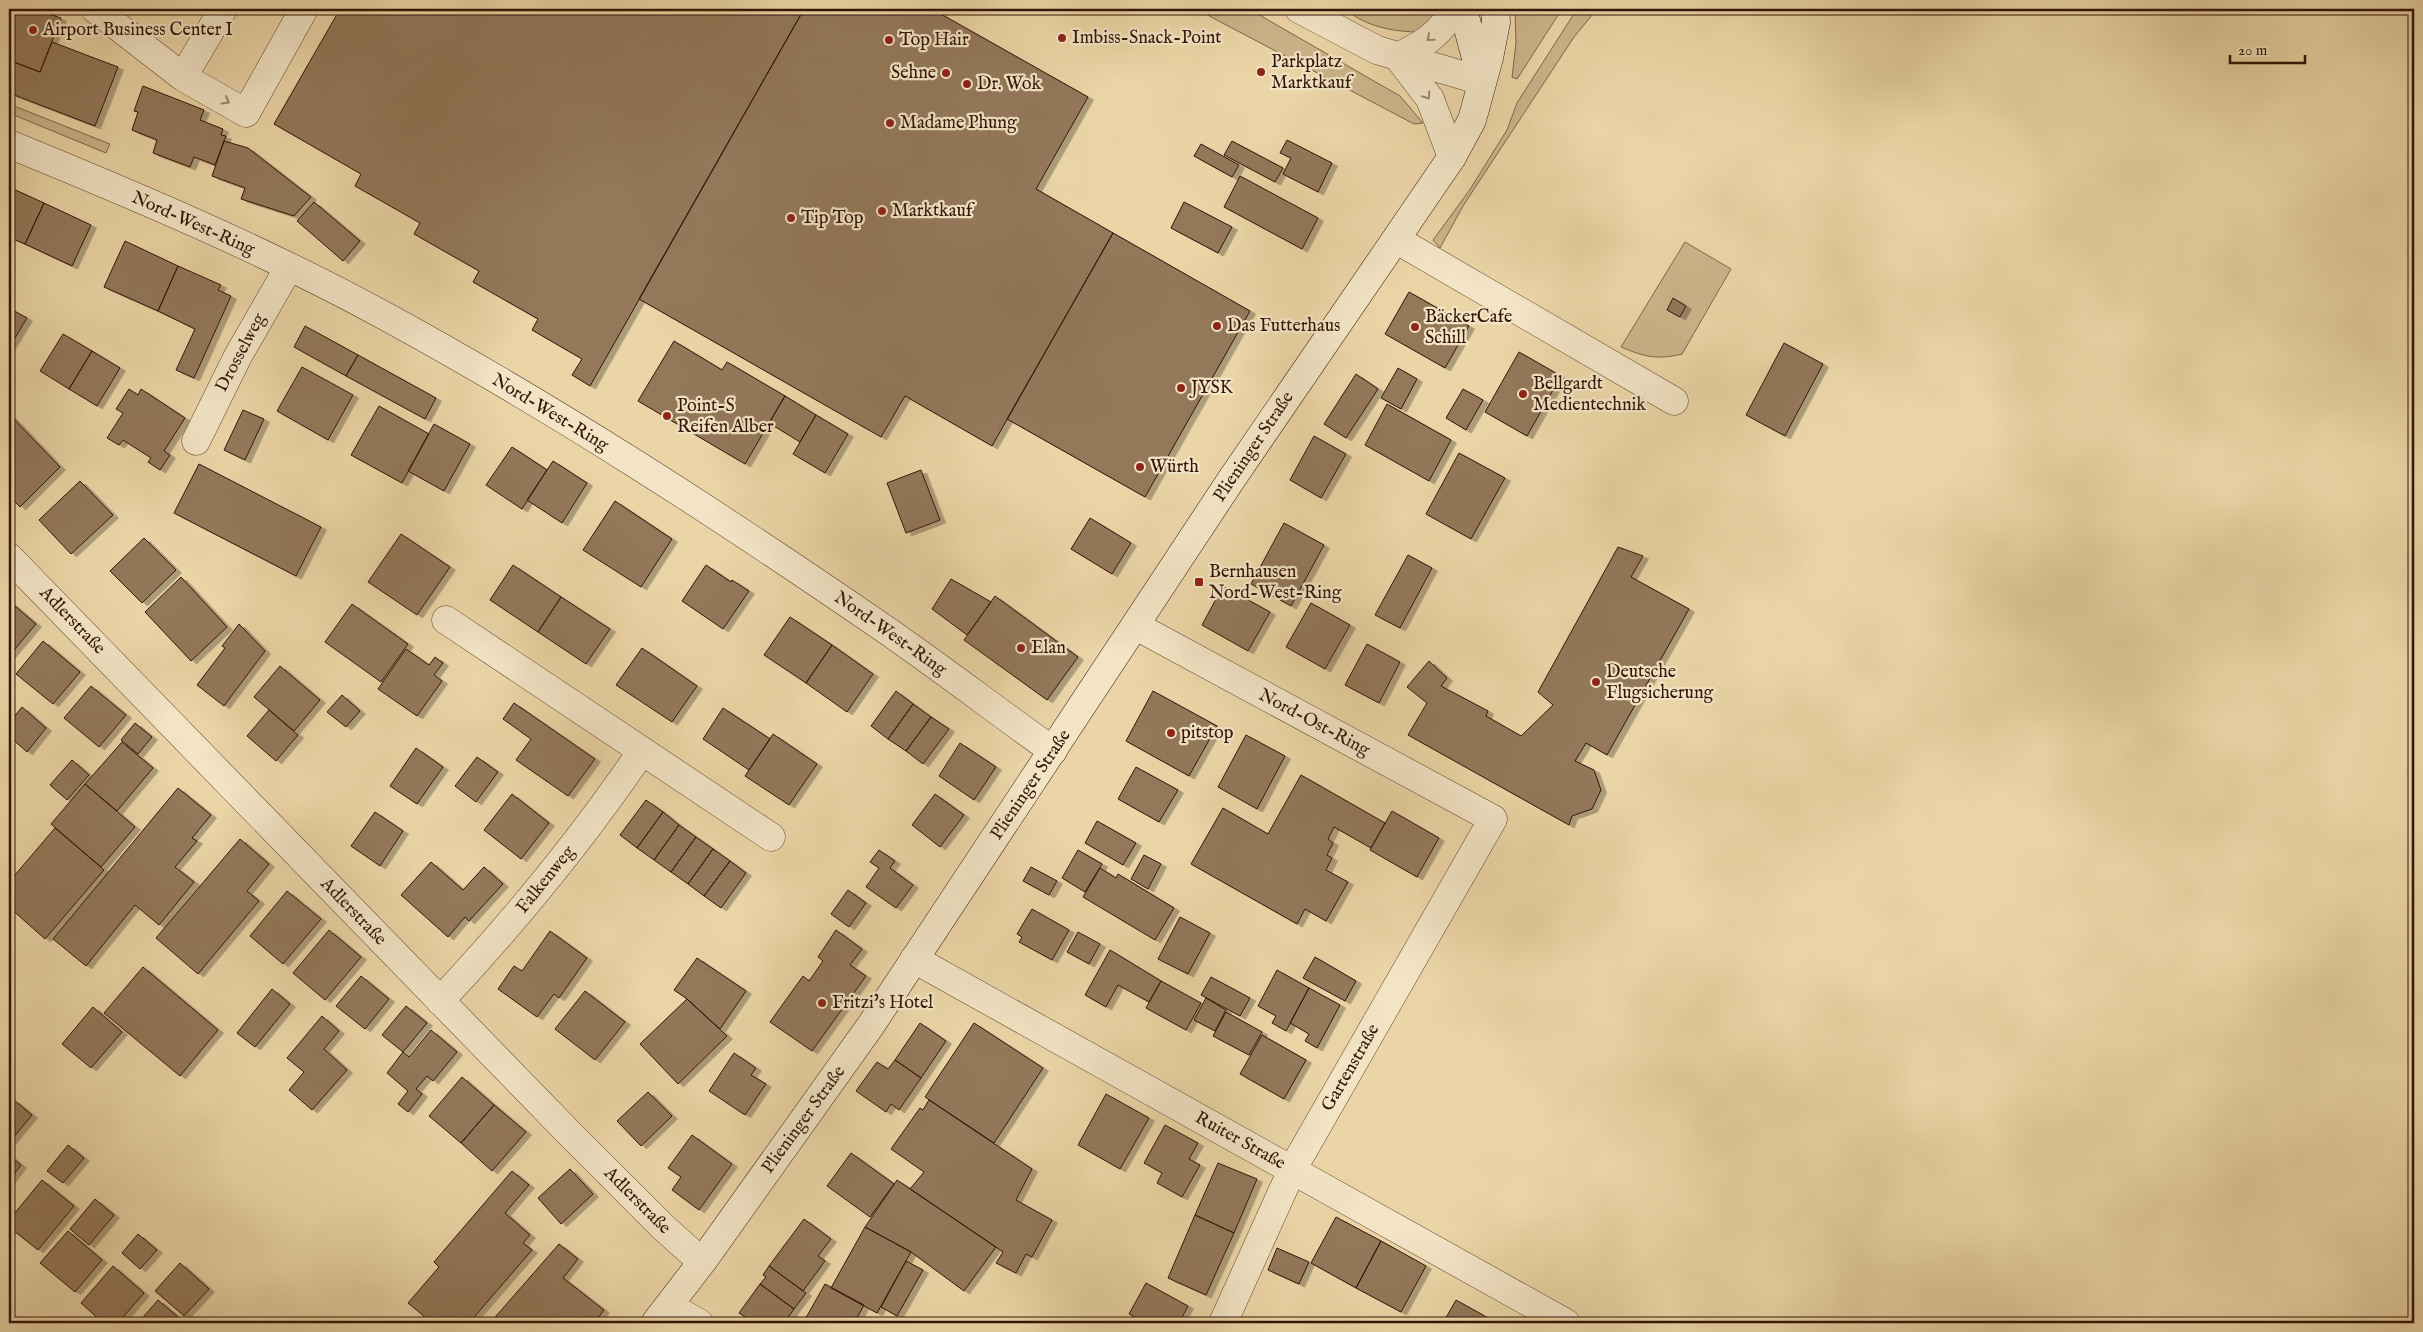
<svg xmlns="http://www.w3.org/2000/svg" width="2423" height="1332" viewBox="0 0 2423 1332" font-family="'IM FELL English',serif">
<defs>
<filter id="shadow"><feDropShadow dx="5.5" dy="3" stdDeviation="0" flood-color="#0004"/></filter>
</defs>
<rect width="100%" height="100%" fill="#ebd5a6"/>
<filter id="stains"><feTurbulence type="fractalNoise" baseFrequency=".004" numOctaves="4"/><feColorMatrix values="0 0 0 0 .2 0 0 0 0 .09 0 0 0 0 .02 0 0 0 .5 -.17"/></filter>
<radialGradient id="worn" r=".72"><stop offset=".6" stop-color="#630" stop-opacity="0"/><stop offset="1" stop-color="#630" stop-opacity=".3"/></radialGradient>
<path fill="#ccb48b" stroke="#806449" d="M 1196,9 L 1249,9 L 1400,96 L 1423,123 L 1414,124 Z
M 1346,9 L 1441,9 L 1420,32 C 1395,32 1365,27 1346,9 Z
M 1515,9 L 1562,9 L 1517,79 L 1512,77 L 1516,43 Z
M 1577,9 L 1597,9 L 1574,37 L 1463,206 L 1440,248 L 1433,240 L 1469,191 L 1507,130 L 1517,103 Z
M 9,104 L 110,144 L 106,153 L 9,113 Z
M 1685,242 L 1731,269 L 1682,354 C 1657,360 1645,357 1621,347 Z"/>
<path fill="#93785a" stroke="#331407" filter="url(#shadow)" d="M 9,9 L 51,9 L 49,14 L 61,18 L 40,72 L 9,60 Z
M 340,9 L 804,9 L 590,386 L 572,375 L 582,359 L 532,330 L 538,319 L 473,282 L 479,271 L 414,234 L 420,223 L 355,186 L 361,174 L 274,124 Z
M 804,9 L 932,9 L 1088,97 L 1036,189 L 1113,233 L 992,446 L 905,396 L 881,437 L 639,299 Z
M 52,42 L 118,67 L 95,126 L 9,93 L 9,67 L 11,61 L 40,72 Z
M 143,86 L 204,110 L 200,120 L 223,129 L 221,135 L 226,136 L 215,165 L 194,157 L 190,167 L 153,153 L 157,140 L 132,130 L 138,112 L 134,111 Z
M 1287,140 L 1332,163 L 1318,192 L 1283,174 L 1291,158 L 1280,153 Z
M 224,141 L 248,148 L 311,197 L 294,216 L 241,199 L 245,188 L 212,176 Z
M 1232,141 L 1283,168 L 1275,182 L 1224,155 Z
M 1201,144 L 1239,165 L 1232,177 L 1194,156 Z
M 1240,176 L 1318,218 L 1302,249 L 1224,207 Z
M 9,187 L 44,203 L 25,244 L 9,237 Z
M 314,202 L 360,241 L 343,261 L 297,221 Z
M 1184,202 L 1232,227 L 1218,253 L 1171,228 Z
M 44,203 L 91,225 L 72,266 L 25,244 Z
M 1113,233 L 1250,311 L 1145,497 L 1007,419 Z
M 125,241 L 178,266 L 158,311 L 104,287 Z
M 178,266 L 221,285 L 218,290 L 231,296 L 194,378 L 176,370 L 195,329 L 158,311 Z
M 1409,292 L 1469,326 L 1445,368 L 1385,334 Z
M 1673,298 L 1686,306 L 1680,317 L 1667,310 Z
M 9,308 L 27,318 L 9,348 Z
M 305,326 L 358,355 L 346,376 L 294,347 Z
M 63,334 L 92,351 L 69,389 L 40,371 Z
M 674,341 L 722,370 L 727,362 L 785,396 L 745,464 L 638,401 Z
M 1784,343 L 1823,364 L 1785,436 L 1746,415 Z
M 92,351 L 120,368 L 97,406 L 69,389 Z
M 1519,352 L 1561,376 L 1527,436 L 1485,412 Z
M 358,355 L 436,398 L 425,419 L 346,376 Z
M 302,367 L 353,395 L 328,440 L 277,411 Z
M 1398,368 L 1417,379 L 1401,409 L 1381,398 Z
M 1356,374 L 1378,389 L 1346,438 L 1324,424 Z
M 129,389 L 138,395 L 141,389 L 185,418 L 164,451 L 170,455 L 160,470 L 148,462 L 151,458 L 123,440 L 119,445 L 107,438 L 123,413 L 116,409 Z
M 1463,389 L 1483,400 L 1466,430 L 1446,418 Z
M 785,396 L 816,415 L 800,442 L 769,423 Z
M 1387,404 L 1451,440 L 1429,481 L 1365,445 Z
M 379,406 L 429,434 L 402,483 L 351,455 Z
M 243,410 L 264,419 L 245,460 L 224,450 Z
M 9,414 L 60,467 L 20,507 L 9,495 Z
M 816,415 L 848,434 L 825,473 L 793,454 Z
M 434,424 L 470,444 L 444,491 L 408,471 Z
M 1314,436 L 1346,454 L 1321,498 L 1290,480 Z
M 512,447 L 547,470 L 522,509 L 486,485 Z
M 1459,453 L 1505,478 L 1471,539 L 1426,514 Z
M 553,461 L 587,483 L 562,523 L 527,500 Z
M 199,464 L 321,527 L 296,576 L 174,513 Z
M 921,470 L 940,520 L 906,533 L 887,483 Z
M 80,481 L 113,515 L 71,554 L 39,520 Z
M 615,501 L 672,539 L 641,587 L 583,550 Z
M 1090,518 L 1131,543 L 1112,574 L 1071,549 Z
M 1284,523 L 1324,545 L 1291,606 L 1251,584 Z
M 401,534 L 450,567 L 417,615 L 368,582 Z
M 144,538 L 176,570 L 142,603 L 110,571 Z
M 1618,547 L 1643,556 L 1631,577 L 1689,609 L 1607,755 L 1586,743 L 1575,761 L 1594,770 L 1601,790 L 1592,809 L 1572,816 L 1569,825 L 1408,735 L 1427,703 L 1407,687 L 1429,661 L 1447,678 L 1441,686 L 1488,711 L 1486,716 L 1521,736 L 1553,705 L 1538,692 Z
M 1408,555 L 1432,568 L 1400,628 L 1375,615 Z
M 513,565 L 561,597 L 538,632 L 490,600 Z
M 706,565 L 731,582 L 732,580 L 749,591 L 723,629 L 682,601 Z
M 181,577 L 227,627 L 191,661 L 145,612 Z
M 951,579 L 991,602 L 967,635 L 932,609 Z
M 1223,586 L 1270,612 L 1248,651 L 1202,625 Z
M 995,596 L 1078,657 L 1047,700 L 964,640 Z
M 561,597 L 610,629 L 586,664 L 538,632 Z
M 9,601 L 36,624 L 9,656 Z
M 1311,603 L 1350,625 L 1325,669 L 1286,647 Z
M 352,604 L 408,644 L 381,682 L 325,642 Z
M 790,617 L 832,645 L 806,683 L 764,655 Z
M 239,624 L 265,651 L 224,706 L 197,685 L 225,648 L 222,646 Z
M 43,641 L 80,672 L 53,704 L 16,674 Z
M 1367,644 L 1400,662 L 1379,703 L 1345,685 Z
M 832,645 L 873,674 L 847,712 L 806,683 Z
M 642,648 L 697,686 L 672,722 L 616,685 Z
M 406,649 L 429,665 L 435,657 L 443,663 L 434,675 L 442,681 L 417,716 L 378,689 Z
M 280,666 L 320,700 L 294,731 L 254,697 Z
M 91,686 L 126,715 L 99,747 L 64,718 Z
M 896,691 L 913,704 L 888,739 L 871,726 Z
M 1153,691 L 1217,726 L 1189,776 L 1126,741 Z
M 342,695 L 360,711 L 346,727 L 327,712 Z
M 514,703 L 595,759 L 568,796 L 516,760 L 531,739 L 503,719 Z
M 913,704 L 931,717 L 906,751 L 888,739 Z
M 22,707 L 46,728 L 27,752 L 9,736 L 9,723 Z
M 723,708 L 770,739 L 749,770 L 703,739 Z
M 269,710 L 298,735 L 276,761 L 247,736 Z
M 931,717 L 949,729 L 923,764 L 906,751 Z
M 135,723 L 152,737 L 138,754 L 121,740 Z
M 773,734 L 817,764 L 789,805 L 745,776 Z
M 1246,735 L 1285,756 L 1257,809 L 1218,787 Z
M 122,742 L 153,768 L 117,811 L 85,784 Z
M 960,743 L 996,767 L 974,800 L 939,776 Z
M 416,748 L 443,767 L 417,804 L 390,786 Z
M 477,757 L 498,772 L 476,802 L 455,786 Z
M 72,760 L 89,775 L 67,800 L 50,785 Z
M 1136,767 L 1178,790 L 1159,822 L 1118,799 Z
M 1301,775 L 1385,823 L 1371,848 L 1334,827 L 1328,839 L 1333,843 L 1327,855 L 1332,858 L 1326,870 L 1348,882 L 1326,921 L 1305,909 L 1297,924 L 1191,864 L 1223,808 L 1268,834 Z
M 85,784 L 135,827 L 101,867 L 51,824 Z
M 178,788 L 211,815 L 192,838 L 197,841 L 175,867 L 194,882 L 159,925 L 135,905 L 86,966 L 53,939 Z
M 512,794 L 549,823 L 521,859 L 484,830 Z
M 935,794 L 964,815 L 940,847 L 912,825 Z
M 646,800 L 663,812 L 637,848 L 620,835 Z
M 1392,811 L 1439,838 L 1417,877 L 1370,850 Z
M 375,812 L 403,831 L 380,866 L 351,846 Z
M 663,812 L 679,825 L 654,860 L 637,848 Z
M 1097,821 L 1136,843 L 1123,865 L 1085,843 Z
M 679,825 L 696,837 L 671,872 L 654,860 Z
M 55,828 L 104,870 L 45,939 L 9,907 L 9,882 Z
M 696,837 L 713,849 L 688,884 L 671,872 Z
M 240,839 L 269,864 L 247,891 L 259,901 L 198,974 L 156,938 Z
M 713,849 L 730,861 L 704,896 L 688,884 Z
M 879,850 L 895,861 L 890,868 L 913,885 L 896,908 L 866,887 L 879,868 L 870,862 Z
M 1078,850 L 1102,864 L 1085,892 L 1062,878 Z
M 1144,855 L 1161,864 L 1148,889 L 1131,879 Z
M 730,861 L 746,873 L 721,908 L 704,896 Z
M 431,862 L 463,890 L 484,867 L 503,884 L 469,921 L 465,917 L 448,937 L 401,895 Z
M 1031,867 L 1057,881 L 1049,895 L 1023,881 Z
M 1100,868 L 1116,878 L 1118,874 L 1174,908 L 1155,940 L 1083,897 Z
M 848,890 L 866,903 L 849,927 L 831,914 Z
M 287,891 L 321,919 L 283,964 L 250,936 Z
M 1032,909 L 1069,930 L 1052,960 L 1019,942 L 1022,937 L 1017,934 Z
M 1180,917 L 1210,933 L 1188,974 L 1158,959 Z
M 329,930 L 361,957 L 325,1000 L 293,973 Z
M 836,930 L 862,949 L 850,965 L 866,976 L 812,1051 L 770,1022 L 803,976 L 809,981 L 823,961 L 818,957 Z
M 550,931 L 587,958 L 559,998 L 554,994 L 537,1017 L 498,989 L 514,966 L 522,971 Z
M 1078,932 L 1100,944 L 1089,964 L 1067,952 Z
M 1110,950 L 1161,981 L 1149,1002 L 1118,985 L 1106,1007 L 1085,995 Z
M 1315,957 L 1356,981 L 1345,1001 L 1303,978 Z
M 697,958 L 746,991 L 720,1029 L 687,999 L 674,990 Z
M 143,967 L 218,1030 L 180,1076 L 104,1013 Z
M 1277,970 L 1309,988 L 1286,1031 L 1272,1023 L 1276,1016 L 1258,1006 Z
M 361,976 L 389,999 L 365,1029 L 336,1006 Z
M 1211,977 L 1250,998 L 1240,1016 L 1201,995 Z
M 1161,981 L 1201,1003 L 1186,1030 L 1146,1008 Z
M 1309,988 L 1340,1005 L 1317,1048 L 1305,1041 L 1309,1034 L 1290,1023 Z
M 272,989 L 290,1004 L 255,1047 L 237,1033 Z
M 585,991 L 625,1022 L 595,1060 L 555,1029 Z
M 1206,998 L 1226,1010 L 1215,1031 L 1194,1020 Z
M 687,999 L 727,1036 L 678,1084 L 640,1044 Z
M 406,1006 L 427,1023 L 403,1052 L 382,1035 Z
M 93,1007 L 122,1032 L 91,1068 L 62,1044 Z
M 1226,1012 L 1262,1032 L 1249,1055 L 1213,1036 Z
M 322,1016 L 339,1031 L 324,1049 L 347,1070 L 312,1110 L 289,1090 L 304,1072 L 287,1058 Z
M 920,1023 L 946,1041 L 921,1078 L 895,1060 Z
M 974,1023 L 1043,1068 L 994,1143 L 925,1097 Z
M 431,1030 L 457,1052 L 433,1081 L 427,1076 L 416,1089 L 422,1094 L 408,1112 L 398,1104 L 408,1091 L 387,1073 L 403,1052 L 409,1057 Z
M 1262,1035 L 1306,1060 L 1284,1099 L 1240,1074 Z
M 734,1053 L 756,1068 L 751,1075 L 766,1084 L 745,1115 L 709,1091 Z
M 895,1060 L 921,1078 L 899,1110 L 891,1104 L 886,1112 L 856,1091 L 877,1062 L 888,1069 Z
M 462,1077 L 494,1105 L 461,1143 L 429,1116 Z
M 648,1092 L 672,1116 L 641,1146 L 617,1121 Z
M 1106,1094 L 1149,1118 L 1120,1169 L 1078,1145 Z
M 14,1100 L 32,1115 L 9,1143 L 9,1106 Z
M 929,1100 L 1032,1169 L 1016,1200 L 1052,1220 L 1032,1257 L 1026,1254 L 1016,1273 L 996,1263 L 1003,1252 L 910,1189 L 924,1172 L 891,1149 L 920,1108 L 923,1110 Z
M 494,1105 L 526,1132 L 492,1171 L 461,1143 Z
M 1165,1125 L 1198,1143 L 1189,1159 L 1200,1165 L 1182,1197 L 1157,1183 L 1162,1173 L 1144,1163 Z
M 692,1135 L 732,1164 L 699,1210 L 672,1190 L 681,1177 L 668,1168 Z
M 68,1145 L 84,1158 L 63,1183 L 47,1171 Z
M 851,1153 L 894,1184 L 870,1217 L 827,1186 Z
M 9,1155 L 21,1165 L 9,1181 Z
M 1218,1163 L 1257,1179 L 1234,1233 L 1195,1215 Z
M 570,1169 L 593,1194 L 561,1224 L 538,1198 Z
M 512,1171 L 529,1185 L 505,1213 L 530,1235 L 523,1243 L 532,1250 L 469,1323 L 432,1323 L 408,1303 L 439,1267 L 434,1262 Z
M 42,1180 L 74,1206 L 38,1250 L 9,1227 L 9,1220 Z
M 897,1180 L 996,1247 L 964,1291 L 911,1252 L 865,1227 Z
M 95,1199 L 114,1215 L 89,1245 L 70,1229 Z
M 1195,1215 L 1234,1233 L 1206,1295 L 1168,1278 Z
M 1336,1217 L 1381,1241 L 1356,1288 L 1311,1263 Z
M 804,1219 L 831,1239 L 818,1256 L 825,1261 L 803,1291 L 769,1266 Z
M 865,1227 L 911,1252 L 877,1313 L 831,1288 Z
M 68,1231 L 102,1260 L 75,1292 L 40,1263 Z
M 138,1234 L 157,1250 L 140,1269 L 122,1253 Z
M 1381,1241 L 1426,1266 L 1401,1312 L 1356,1288 Z
M 559,1244 L 578,1259 L 563,1278 L 604,1310 L 594,1323 L 490,1323 Z
M 1277,1248 L 1309,1262 L 1299,1284 L 1268,1270 Z
M 906,1261 L 923,1270 L 897,1316 L 881,1307 Z
M 180,1263 L 209,1289 L 184,1316 L 155,1291 Z
M 113,1266 L 144,1293 L 118,1323 L 103,1323 L 81,1303 Z
M 769,1266 L 806,1293 L 794,1309 L 760,1284 L 766,1277 L 763,1275 Z
M 1146,1283 L 1188,1306 L 1179,1323 L 1146,1323 L 1129,1314 Z
M 760,1284 L 794,1309 L 784,1323 L 754,1323 L 739,1313 Z
M 825,1284 L 864,1305 L 854,1323 L 803,1323 Z
M 158,1300 L 185,1323 L 138,1323 Z
M 1456,1300 L 1490,1319 L 1488,1323 L 1443,1323 Z
M 886,1317 L 898,1323 L 883,1323 Z
M 1509,1317 L 1519,1323 L 1506,1323 Z"/>
<g fill="none" stroke-linecap="round" stroke-linejoin="round">
<g stroke="#61442f" stroke-width="29">
<path id="street" d="M 95,9 L 183,77 L 246,113 L 304,9
M 1299,9 L 1377,50 L 1482,81
M 1398,57 L 1430,99 L 1452,157
M 1398,57 C 1425,43 1438,36 1455,9
M 183,77 L 223,9
M 9,144 C 136,196 264,250 385,316 C 554,408 717,514 876,623 C 936,664 994,709 1053,751
M 1397,240 L 1674,401
M 196,441 L 238,356 L 289,267
M 9,557 L 570,1134 L 664,1228 L 702,1262
M 446,620 L 771,837
M 1136,626 L 1493,819 L 1292,1170 L 1223,1323
M 914,959 L 1566,1323
M 440,1001 C 515,921 580,842 642,751
M 669,1306 L 699,1323"/>
</g>
<g stroke="#331407" stroke-width="29">
<path id="secondary" d="M 1463,9 L 1482,81
M 655,1323 L 702,1262 L 871,1025 L 1231,480 L 1452,157 L 1472,120 L 1489,58 L 1496,22 L 1495,9"/>
</g>
<use href="#street" stroke="#f2e4c5" stroke-width="28"/>
<use href="#secondary" stroke="#f2e4c5" stroke-width="28"/>
</g>
<defs><path id="oneway-chevron" d="M-2-3.5L2.5 0L-2 3.5" fill="none" stroke-width="1.6" stroke-linecap="round" stroke-linejoin="round" transform="scale(1.25)"/></defs>
<g stroke="#9c8670">
<use href="#oneway-chevron" transform="translate(1430 38) rotate(140)"/>
<use href="#oneway-chevron" transform="translate(1427 96) rotate(57)"/>
<use href="#oneway-chevron" transform="translate(226 101) rotate(30)"/>
</g>
<g fill="#8f2418" stroke="#f2e4c5" stroke-width="2">
<circle cx="33" cy="30" r="5"/>
<circle cx="1062" cy="38" r="5"/>
<circle cx="889" cy="40" r="5"/>
<circle cx="1261" cy="72" r="5"/>
<circle cx="946" cy="73" r="5"/>
<circle cx="967" cy="84" r="5"/>
<circle cx="890" cy="123" r="5"/>
<circle cx="882" cy="211" r="5"/>
<circle cx="791" cy="218" r="5"/>
<circle cx="1217" cy="326" r="5"/>
<circle cx="1415" cy="327" r="5"/>
<circle cx="1181" cy="388" r="5"/>
<circle cx="1523" cy="394" r="5"/>
<circle cx="667" cy="416" r="5"/>
<circle cx="1140" cy="467" r="5"/>
<rect x="1194" y="577" width="10" height="10" rx="2.5"/>
<circle cx="1021" cy="648" r="5"/>
<circle cx="1596" cy="682" r="5"/>
<circle cx="1171" cy="733" r="5"/>
<circle cx="822" cy="1003" r="5"/>
</g>
<g text-anchor="middle" dominant-baseline="central" stroke-width="4.5" stroke-linejoin="round" paint-order="stroke">
<g font-size="18" fill="#331407" stroke="#f2e4c5" text-anchor="start">
<text x="43" y="30">Airport Business Center I</text>
<text x="1072" y="38">Imbiss-Snack-Point</text>
<text x="899" y="40">Top Hair</text>
<text x="1271" y="62">Parkplatz<tspan x="1271" dy="21">Marktkauf</tspan></text>
<text x="936" y="73" text-anchor="end">Sehne</text>
<text x="977" y="84">Dr. Wok</text>
<text x="900" y="123">Madame Phung</text>
<text x="892" y="211">Marktkauf</text>
<text x="801" y="218">Tip Top</text>
<text x="1425" y="317">BäckerCafe<tspan x="1425" dy="21">Schill</tspan></text>
<text x="1227" y="326">Das Futterhaus</text>
<text x="1533" y="384">Bellgardt<tspan x="1533" dy="21">Medientechnik</tspan></text>
<text x="1191" y="388">JYSK</text>
<text x="677" y="406">Point-S<tspan x="677" dy="21">Reifen Alber</tspan></text>
<text x="1150" y="467">Würth</text>
<text x="1209" y="572">Bernhausen<tspan x="1209" dy="21">Nord-West-Ring</tspan></text>
<text x="1031" y="648">Elan</text>
<text x="1606" y="672">Deutsche<tspan x="1606" dy="21">Flugsicherung</tspan></text>
<text x="1181" y="733">pitstop</text>
<text x="832" y="1003">Fritzi's Hotel</text>
</g>
<g font-size="18" fill="#331407" stroke="#f2e4c5">
<text transform="translate(193 224) rotate(24)">Nord-West-Ring</text>
<text transform="translate(241 353) rotate(-62)">Drosselweg</text>
<text transform="translate(550 413) rotate(31)">Nord-West-Ring</text>
<text transform="translate(1254 447) rotate(-56)">Plieninger Straße</text>
<text transform="translate(72 621) rotate(46)">Adlerstraße</text>
<text transform="translate(890 634) rotate(35)">Nord-West-Ring</text>
<text transform="translate(1314 723) rotate(28)">Nord-Ost-Ring</text>
<text transform="translate(1031 785) rotate(-56)">Plieninger Straße</text>
<text transform="translate(546 880) rotate(-51)">Falkenweg</text>
<text transform="translate(353 912) rotate(46)">Adlerstraße</text>
<text transform="translate(1351 1068) rotate(-60)">Gartenstraße</text>
<text transform="translate(804 1120) rotate(-54)">Plieninger Straße</text>
<text transform="translate(1240 1141) rotate(29)">Ruiter Straße</text>
<text transform="translate(637 1201) rotate(45)">Adlerstraße</text>
</g>
</g>
<rect width="2423" height="1332" fill="none" stroke="#ebd5a6" stroke-width="30"/>
<rect x="10" y="10" width="2403" height="1312" fill="none" stroke="#331407" stroke-width="2.5"/>
<rect x="15" y="15" width="2393" height="1302" fill="none" stroke="#331407"/>
<path d="M2230 55v8h75v-8" fill="none" stroke="#331407" stroke-width="2.5"/>
<text x="2238" y="55" font-size="15" fill="#331407" stroke="#f2e4c5" stroke-width="4" paint-order="stroke">20 m</text>
<rect width="100%" height="100%" filter="url(#stains)"/>
<rect width="100%" height="100%" fill="url(#worn)"/>
</svg>
